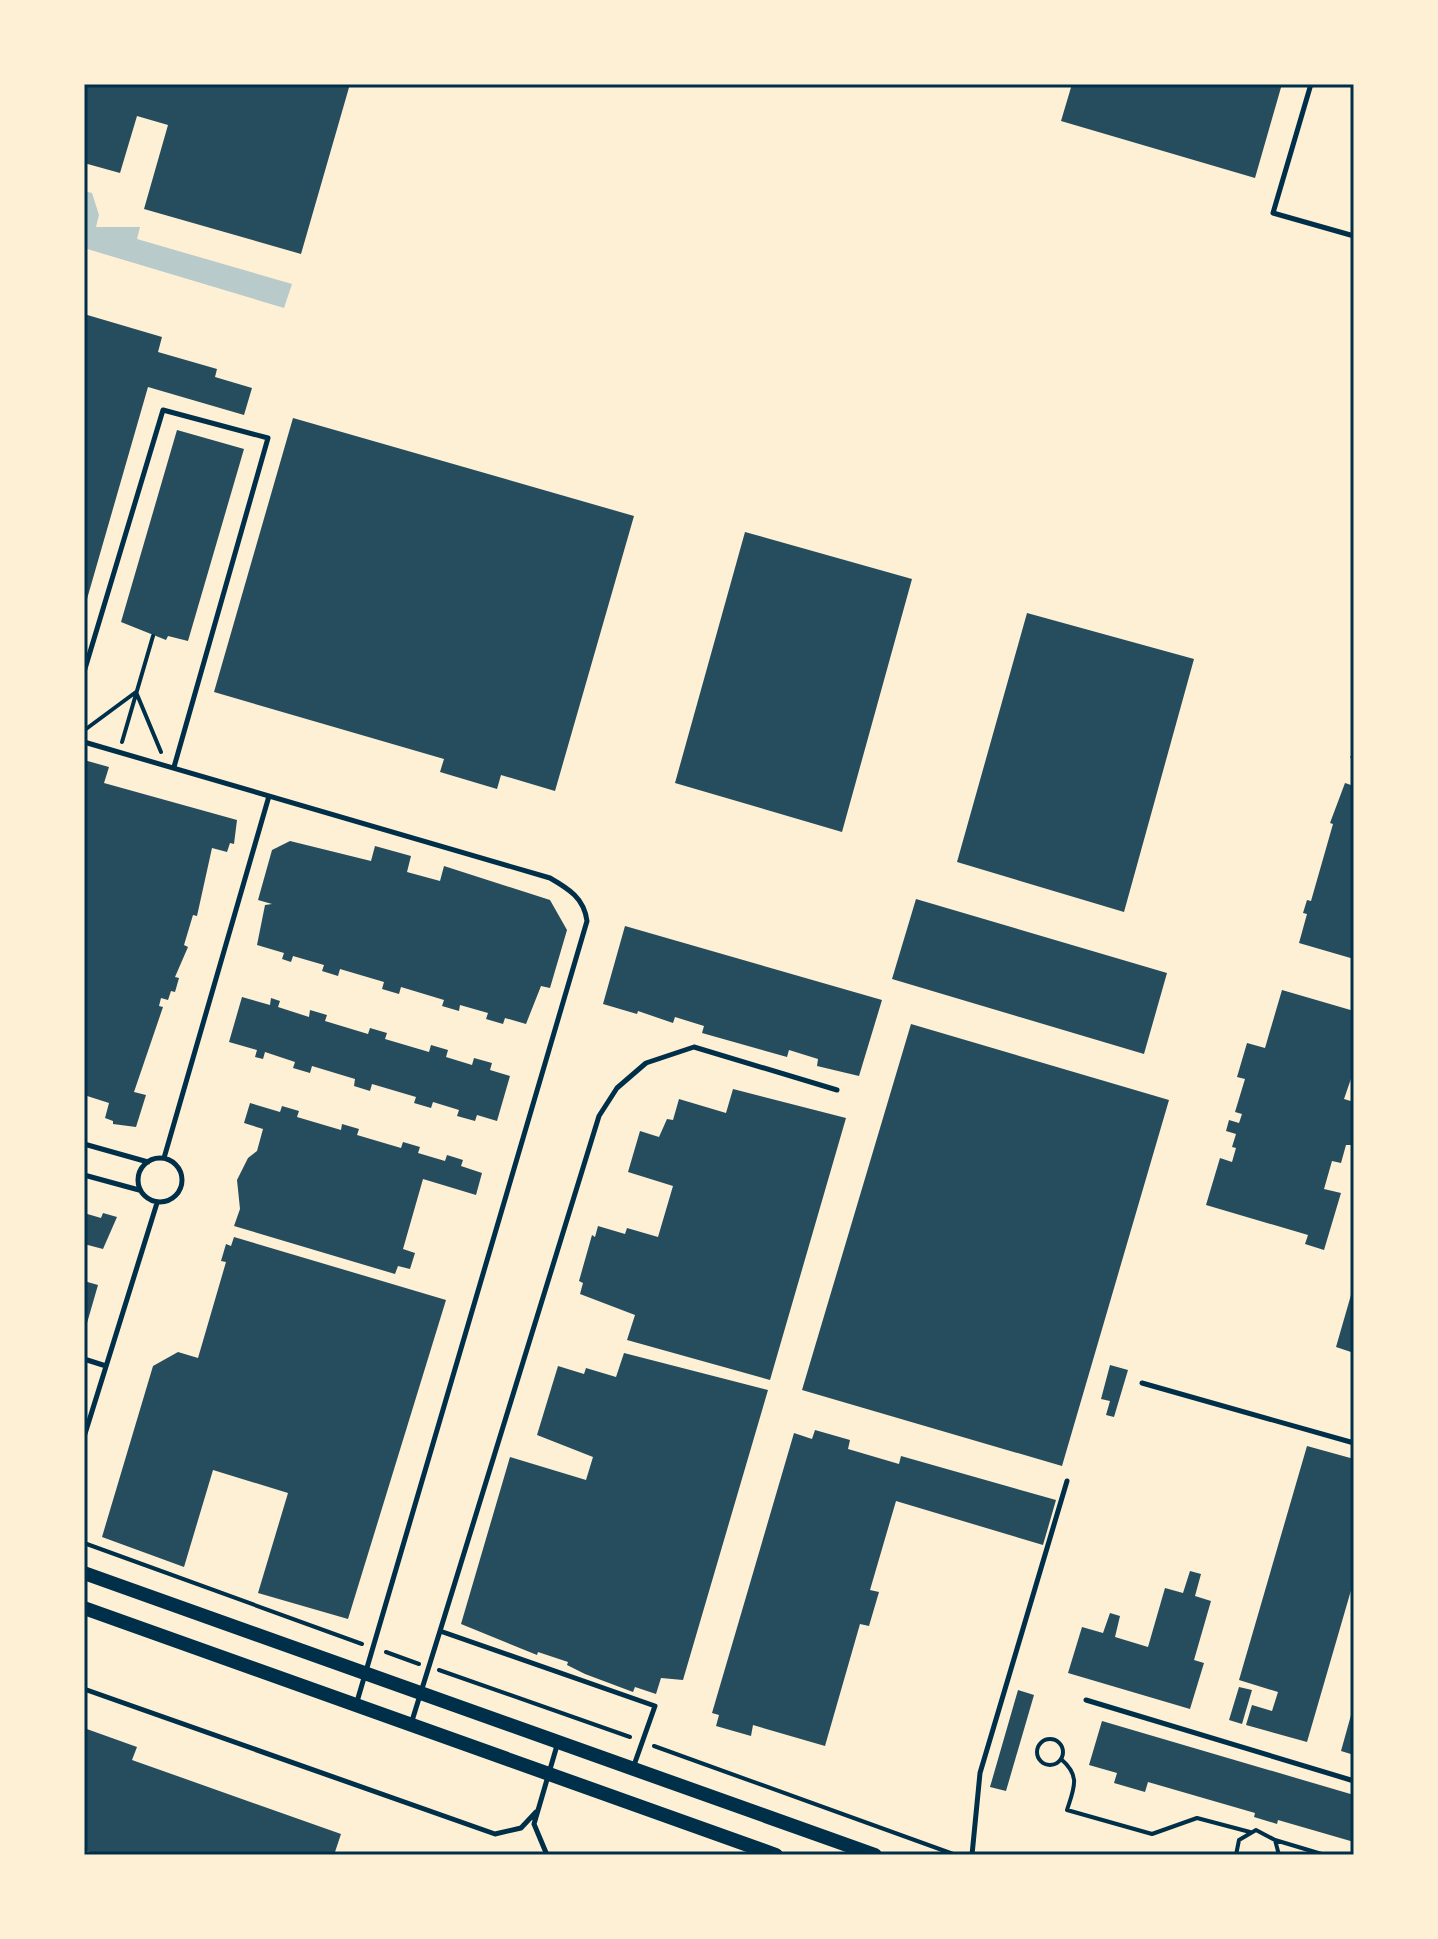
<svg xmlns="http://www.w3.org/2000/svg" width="1438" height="1939" viewBox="0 0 1438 1939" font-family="Helvetica,sans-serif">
<rect width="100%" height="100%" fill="#fdf0d5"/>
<path fill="#b9caca" d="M 84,191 L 92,193 L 99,215 L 96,227 L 140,227 L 137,239 L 292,284 L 284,308 L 84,248 Z"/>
<path fill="#264d5e" d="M 84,84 L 350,84 L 301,254 L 144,209 L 168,125 L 137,116 L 120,173 L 84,163 Z
M 1072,84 L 1282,84 L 1255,178 L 1061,121 Z
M 84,314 L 162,337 L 158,352 L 217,369 L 215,377 L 252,388 L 244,415 L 148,387 L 85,606 Z
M 293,418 L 634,516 L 555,791 L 501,775 L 497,789 L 440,772 L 444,759 L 214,692 Z
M 177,430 L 244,449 L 188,641 L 168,636 L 166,640 L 121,622 Z
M 745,532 L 912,579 L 842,832 L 675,783 Z
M 1027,613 L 1194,659 L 1124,912 L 957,862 Z
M 84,760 L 109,767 L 104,783 L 237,820 L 234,844 L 230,843 L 227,852 L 212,848 L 197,916 L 193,915 L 184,945 L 188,947 L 175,977 L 179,978 L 175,992 L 171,991 L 168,1000 L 161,998 L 159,1006 L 163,1007 L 134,1092 L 146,1095 L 136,1127 L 113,1124 L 113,1121 L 105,1118 L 109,1103 L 84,1095 Z
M 1345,783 L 1354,786 L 1354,959 L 1299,943 L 1307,914 L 1303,913 L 1307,900 L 1311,901 L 1333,824 L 1330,823 Z
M 290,841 L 371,861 L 375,846 L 411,856 L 407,872 L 440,881 L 444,866 L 550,900 L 567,930 L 550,988 L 541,986 L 526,1024 L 505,1018 L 503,1024 L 486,1019 L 488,1013 L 460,1005 L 459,1011 L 442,1006 L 444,1000 L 401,987 L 399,994 L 382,989 L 384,982 L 340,969 L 338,976 L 322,971 L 324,965 L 293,956 L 291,962 L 282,959 L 284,953 L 257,945 L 265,905 L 272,904 L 258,900 L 272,850 Z
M 916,899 L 1167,973 L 1144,1054 L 892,979 Z
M 625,926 L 882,1000 L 859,1076 L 817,1066 L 818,1059 L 789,1050 L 787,1057 L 702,1033 L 704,1026 L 675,1017 L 673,1023 L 638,1011 L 637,1014 L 603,1004 Z
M 1282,990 L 1354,1011 L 1354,1070 L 1344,1099 L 1354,1102 L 1354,1145 L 1346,1145 L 1341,1163 L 1332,1161 L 1324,1189 L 1341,1193 L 1324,1250 L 1305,1244 L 1308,1235 L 1206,1205 L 1220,1158 L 1232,1162 L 1236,1148 L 1232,1147 L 1236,1134 L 1226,1131 L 1229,1120 L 1239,1123 L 1242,1114 L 1235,1112 L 1245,1079 L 1237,1077 L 1247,1043 L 1265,1048 Z
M 242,997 L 270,1005 L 271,998 L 280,1001 L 278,1007 L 309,1017 L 310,1010 L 327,1015 L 325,1021 L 368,1034 L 370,1028 L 387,1033 L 385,1039 L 429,1052 L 431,1045 L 448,1050 L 446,1057 L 472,1065 L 474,1058 L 492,1063 L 490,1070 L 510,1076 L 497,1121 L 477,1115 L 475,1121 L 457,1116 L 459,1110 L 433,1102 L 431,1108 L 414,1103 L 416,1097 L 372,1084 L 370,1091 L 354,1086 L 355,1079 L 312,1066 L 310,1073 L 293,1068 L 295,1062 L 265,1052 L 263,1059 L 255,1057 L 257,1050 L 229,1042 Z
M 911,1024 L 1169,1100 L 1062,1466 L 802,1390 Z
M 733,1089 L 846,1118 L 770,1380 L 627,1340 L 635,1315 L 580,1294 L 583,1283 L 579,1281 L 592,1235 L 595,1237 L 598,1226 L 625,1234 L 627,1228 L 658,1237 L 673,1186 L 628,1172 L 640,1131 L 659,1137 L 667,1119 L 673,1120 L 679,1099 L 726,1113 Z
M 250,1103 L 280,1112 L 282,1106 L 299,1111 L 297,1117 L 341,1130 L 342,1124 L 359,1129 L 357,1135 L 401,1148 L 403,1142 L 420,1147 L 418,1153 L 445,1161 L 447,1155 L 463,1160 L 461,1166 L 482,1173 L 476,1195 L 423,1179 L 403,1249 L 415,1253 L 410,1269 L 398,1266 L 395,1274 L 234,1226 L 240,1209 L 237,1180 L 248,1158 L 257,1151 L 263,1129 L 244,1123 Z
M 84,1213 L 101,1218 L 103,1213 L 117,1217 L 103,1249 L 84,1244 Z
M 234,1237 L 446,1300 L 348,1619 L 258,1593 L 288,1493 L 213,1470 L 184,1567 L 102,1537 L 153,1366 L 178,1352 L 198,1358 L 226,1262 L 221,1261 L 226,1244 L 231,1246 Z
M 84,1281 L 98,1285 L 85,1330 L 84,1330 Z
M 1353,1288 L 1354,1288 L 1354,1353 L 1336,1347 Z
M 624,1353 L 768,1390 L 683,1680 L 661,1678 L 656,1694 L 635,1687 L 633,1692 L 585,1674 L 567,1665 L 568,1662 L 538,1652 L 537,1655 L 461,1624 L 510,1457 L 586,1480 L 593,1457 L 537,1435 L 558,1366 L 584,1374 L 586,1368 L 616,1377 Z
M 1110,1365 L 1128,1370 L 1114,1417 L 1106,1415 L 1110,1401 L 1101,1399 Z
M 815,1430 L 850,1440 L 848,1449 L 899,1464 L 901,1456 L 1056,1500 L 1043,1545 L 896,1501 L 870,1590 L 879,1592 L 869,1626 L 860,1624 L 825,1746 L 753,1725 L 751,1736 L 716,1726 L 719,1715 L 712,1713 L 794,1433 L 812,1439 Z
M 1307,1446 L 1354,1459 L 1354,1580 L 1307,1742 L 1246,1725 L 1252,1705 L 1272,1711 L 1278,1692 L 1239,1680 Z
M 1190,1571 L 1201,1574 L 1195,1596 L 1211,1601 L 1194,1660 L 1204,1663 L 1190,1709 L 1068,1673 L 1082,1627 L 1103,1633 L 1110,1613 L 1120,1616 L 1115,1637 L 1148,1647 L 1165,1588 L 1183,1593 Z
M 1239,1687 L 1252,1690 L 1242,1724 L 1229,1720 Z
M 1018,1690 L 1034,1695 L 1006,1791 L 990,1787 Z
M 1353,1708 L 1354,1708 L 1354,1755 L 1341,1751 Z
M 1102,1721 L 1354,1795 L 1354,1842 L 1278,1820 L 1277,1824 L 1254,1817 L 1255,1813 L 1148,1782 L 1145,1792 L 1114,1783 L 1117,1773 L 1089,1765 Z
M 84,1728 L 137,1747 L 132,1760 L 341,1834 L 334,1855 L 98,1855 L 84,1850 Z"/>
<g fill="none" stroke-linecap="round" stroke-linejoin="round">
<path stroke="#003049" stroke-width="4" d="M 86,729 L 136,692 L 161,752
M 122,742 L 153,636
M 84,1543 L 362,1644
M 386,1652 L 419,1664
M 439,1670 L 630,1737
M1037 1752a13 13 0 1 1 26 0a13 13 0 1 1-26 0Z
M 654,1746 L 956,1855
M 1061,1759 C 1081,1776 1074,1788 1067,1810 L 1152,1834 L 1197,1818 L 1250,1832
M 1275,1840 L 1325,1855
M 1236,1855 L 1239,1840 L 1256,1830 L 1275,1840 L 1279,1855"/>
<path stroke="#003049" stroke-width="5" d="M 1311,84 L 1273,213 L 1354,236
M 84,672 L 163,410 L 268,438 L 174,767
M 84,742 L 550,878 C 569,889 584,898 587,921 L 356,1705
M 1353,757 L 1354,758
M 84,1144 L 148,1162
M138 1180a22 22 0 1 1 44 0a22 22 0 1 1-44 0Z
M 164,1158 L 269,796
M 84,1175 L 139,1190
M 84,1359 L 106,1366
M 1142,1383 L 1354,1443
M 84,1437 L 157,1203
M 440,1631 L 599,1116 L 617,1088 L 646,1063 L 694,1047 L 837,1090
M 84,1689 L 495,1834 L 521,1828 L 536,1812
M 1086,1700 L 1354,1781
M 411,1724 L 440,1631 L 655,1706 L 633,1768
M 547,1855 L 534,1824 L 558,1742
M 972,1855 L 980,1773 L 1067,1481"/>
<path stroke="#003049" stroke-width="14" d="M 84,1573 L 875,1855
M 84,1608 L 776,1855"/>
</g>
<rect width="1438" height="1939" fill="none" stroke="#fdf0d5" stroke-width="172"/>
<rect x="86" y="86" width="1266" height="1767" fill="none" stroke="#003049" stroke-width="3"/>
</svg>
